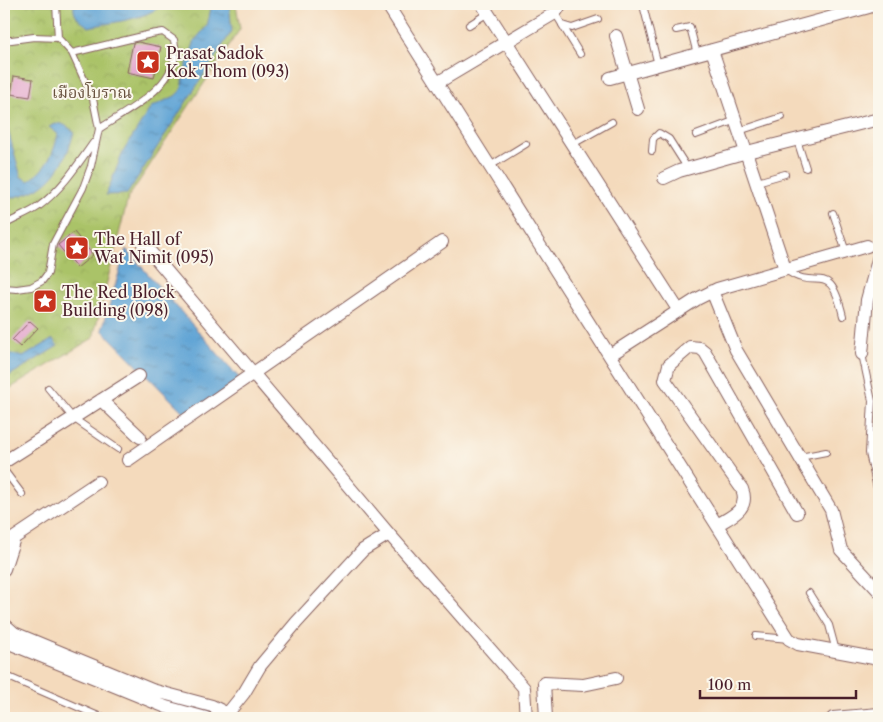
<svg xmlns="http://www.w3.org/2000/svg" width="883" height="722" viewBox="0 0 883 722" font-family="'Libre Caslon Text','Noto Serif Thai',serif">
<defs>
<pattern id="park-crowns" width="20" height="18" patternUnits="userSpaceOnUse" patternTransform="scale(1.25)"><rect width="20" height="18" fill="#aac368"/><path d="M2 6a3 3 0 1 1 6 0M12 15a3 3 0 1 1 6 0" fill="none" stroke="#94a75a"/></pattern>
<pattern id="water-ripples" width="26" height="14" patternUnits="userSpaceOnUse" patternTransform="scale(1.25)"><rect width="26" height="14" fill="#60a4d5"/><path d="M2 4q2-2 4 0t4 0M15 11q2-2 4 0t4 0" fill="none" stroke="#5185ad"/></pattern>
</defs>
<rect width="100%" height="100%" fill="#fbf7ec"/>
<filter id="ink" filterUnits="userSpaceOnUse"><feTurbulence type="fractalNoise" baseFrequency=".02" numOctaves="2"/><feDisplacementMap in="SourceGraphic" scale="10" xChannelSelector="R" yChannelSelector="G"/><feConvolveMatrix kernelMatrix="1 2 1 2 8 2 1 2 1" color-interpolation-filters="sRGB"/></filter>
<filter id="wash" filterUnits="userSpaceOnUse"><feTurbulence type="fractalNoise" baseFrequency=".0096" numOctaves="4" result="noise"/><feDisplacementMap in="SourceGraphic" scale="20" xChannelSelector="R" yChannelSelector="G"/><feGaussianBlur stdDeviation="1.12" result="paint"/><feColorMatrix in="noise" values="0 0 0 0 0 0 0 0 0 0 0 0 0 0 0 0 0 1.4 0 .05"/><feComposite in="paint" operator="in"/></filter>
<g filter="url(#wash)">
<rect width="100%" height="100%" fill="#f4dabc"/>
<path fill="url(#park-crowns)" stroke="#7a714a" d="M 4,4 L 236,4 L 240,29 L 128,198 L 93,338 L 4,392 Z"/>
<path fill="url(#water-ripples)" stroke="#556280" d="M 74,4 L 164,4 C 144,20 113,22 89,27 C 80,21 72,16 74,4 Z
M 212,4 L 229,4 L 232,31 L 127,194 L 106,195 L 123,152 L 151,107 L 175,96 L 182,89 L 184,73 L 195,40 L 207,26 Z
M 4,116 L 21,177 L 29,181 C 46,169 54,154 58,134 L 49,127 C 61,120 65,125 74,132 C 68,155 58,177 37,189 C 27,195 14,196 4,201 L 6,179 L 4,173 Z
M 126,249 L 241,380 L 188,417 L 102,330 Z
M 53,339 L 58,346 L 4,379 L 4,347 L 8,353 L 23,357 Z"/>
<g id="blocks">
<path fill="#e3a6cd" d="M 138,42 L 161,47 L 154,78 L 127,72 L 133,43 Z
M 14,76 L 33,79 L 30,97 L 11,94 Z
M 74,232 L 93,255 L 77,268 L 58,245 Z
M 30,321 L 38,328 L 20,347 L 12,340 Z"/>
</g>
</g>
<g filter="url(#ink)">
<use href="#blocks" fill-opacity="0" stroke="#86605e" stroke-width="1"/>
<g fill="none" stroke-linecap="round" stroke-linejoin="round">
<g stroke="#86605e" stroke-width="8">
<path id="service" d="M 644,9 L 658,65
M 555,13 L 580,54 L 562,25 L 572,28 L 598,19
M 469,25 L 488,13
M 676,30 L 690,27 L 697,54
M 4,41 L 34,37 L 58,38
M 72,53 L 151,34 L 163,32 L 174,40 C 184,84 129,109 99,129
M 739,131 L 782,117
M 696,135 L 736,120
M 797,140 L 806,168
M 573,144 L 612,122
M 652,151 L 653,139 L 659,133 L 669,139 L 688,169
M 490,166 L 526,144
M 757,182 L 785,174
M 833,213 L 846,252
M 4,225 C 14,219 28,214 38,207 C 61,190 77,166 93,143
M 786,270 C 818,294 829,257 843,316
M 4,288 L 17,289 L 31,287 L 42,281 L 48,273 L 53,244 L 83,188 L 91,166 L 99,129 L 93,99 L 72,53 L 58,38 L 56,4
M 862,354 L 872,401 L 869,453 L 879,497
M 48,388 L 73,418 L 118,449
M 800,457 L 826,452
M 4,470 L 22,494
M 809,593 L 829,625 L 836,651
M 756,636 L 789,639
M 4,675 L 103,718
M 87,718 L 101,716"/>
</g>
<g stroke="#86605e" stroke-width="14">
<path id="minor" d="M 387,4 L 789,639 L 798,644 L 879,659
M 482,4 L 679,311
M 616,36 L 638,109
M 712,50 L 785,269
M 610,78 L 869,7
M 437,83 L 555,13 L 561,4
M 664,178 L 679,171 L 747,152 L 879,119
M 142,242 L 389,534 L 524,688 L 526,718
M 712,291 L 736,350 L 831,510 L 841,550 L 879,591
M 862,354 L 867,300 L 879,256
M 610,355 L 697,299 L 717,289 L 867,246
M 101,400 L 140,437
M 128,460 L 442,242
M 4,462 L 139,376
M 717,525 C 732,516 750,509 742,489 L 665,380 L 669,365 L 690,347 L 700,348 L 705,352 L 797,513
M 4,569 L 14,538 L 98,482
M 4,624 L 14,633 L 152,690 L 212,706 L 228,714
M 4,641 L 166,707 L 206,718
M 224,718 L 244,693 L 260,666 L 296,623 L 363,550 L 389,534
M 546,718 L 544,683 L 583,685 L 616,678
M 833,718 L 879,714"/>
</g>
<use href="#service" stroke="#fff" stroke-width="6"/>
<use href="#minor" stroke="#fff" stroke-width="12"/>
</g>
</g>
<defs>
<g id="sight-square" transform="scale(1.25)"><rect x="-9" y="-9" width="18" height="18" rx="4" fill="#c8321e" stroke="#fbf7ec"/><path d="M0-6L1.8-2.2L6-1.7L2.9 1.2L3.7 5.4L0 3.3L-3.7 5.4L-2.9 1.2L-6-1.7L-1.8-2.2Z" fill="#fff"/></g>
</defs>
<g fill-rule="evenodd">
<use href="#sight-square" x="148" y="62"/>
<use href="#sight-square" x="77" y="248"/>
<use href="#sight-square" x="45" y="301"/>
</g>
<g text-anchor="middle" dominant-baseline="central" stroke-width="4" stroke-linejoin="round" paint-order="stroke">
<g font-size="16" fill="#4a1f2b" stroke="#fbf7ec" text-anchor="start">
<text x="166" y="53">Prasat Sadok<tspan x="166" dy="18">Kok Thom (093)</tspan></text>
<text x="94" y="239">The Hall of<tspan x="94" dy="18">Wat Nimit (095)</tspan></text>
<text x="62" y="292">The Red Block<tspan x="62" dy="18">Building (098)</tspan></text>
</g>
<g font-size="16" fill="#67503d" stroke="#fbf7ec">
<text x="92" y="92">เมืองโบราณ</text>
</g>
</g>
<rect width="883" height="722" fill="none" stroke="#fbf7ec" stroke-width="20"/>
<path d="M700 690v8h156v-8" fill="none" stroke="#4a1f2b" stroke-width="2.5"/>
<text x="708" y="690" font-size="15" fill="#4a1f2b" stroke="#fbf7ec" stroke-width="4" paint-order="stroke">100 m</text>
</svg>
